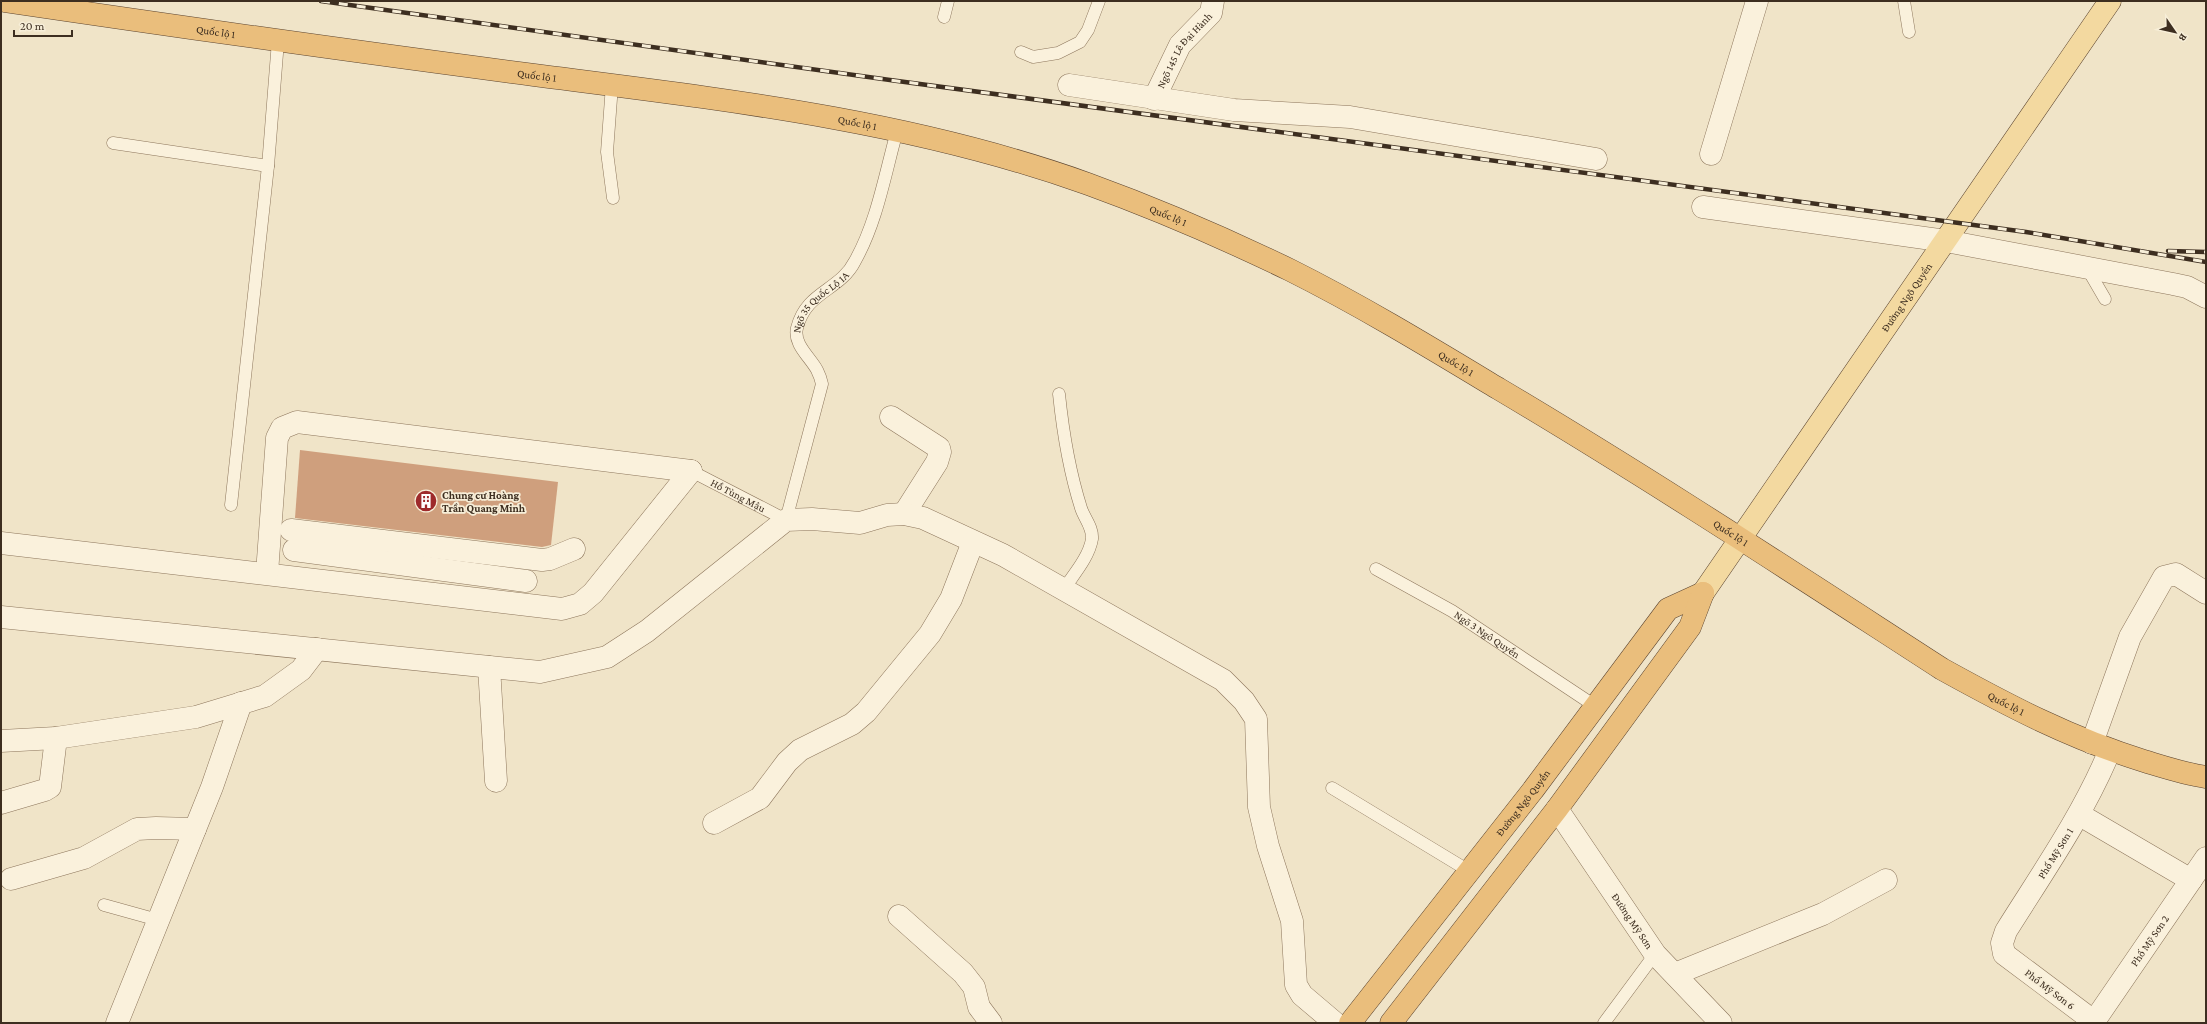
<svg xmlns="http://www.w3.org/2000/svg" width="2207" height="1024" viewBox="0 0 2207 1024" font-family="'Crimson Pro',serif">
<rect width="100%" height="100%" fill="#f0e4c8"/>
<path fill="#cf9f7d" d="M 300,450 L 558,482 L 551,545 L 542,547 L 295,518 Z"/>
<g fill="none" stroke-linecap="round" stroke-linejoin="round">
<g stroke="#8d765c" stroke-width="13">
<g id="service">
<path d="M 1904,1 L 1909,32"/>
<path d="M 944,17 L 948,1"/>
<path d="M 1021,52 L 1033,57 L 1058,53 L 1080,42 L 1088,30 L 1099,1"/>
<path d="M 612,85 L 607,152 L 613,198"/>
<path d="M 113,143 L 268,166"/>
<path d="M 2087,268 L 2105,299"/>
<path d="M 1059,394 C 1063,433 1069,470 1081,508 C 1084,518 1093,527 1092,539 C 1089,557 1074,574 1064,589"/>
<path id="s1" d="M 691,471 L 786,520 L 822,384 C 821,379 819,374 817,370 C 810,357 793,344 797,328 C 806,291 840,291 855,261 C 877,222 885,174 897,131"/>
<path d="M 231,505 L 268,166 L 278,41"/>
<path id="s2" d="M 1376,569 L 1452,611 L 1595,706"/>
<path d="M 1332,788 L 1469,871"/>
<path d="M 104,905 L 158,920"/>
<path d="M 1604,1023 L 1655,954"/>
</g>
</g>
<g stroke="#8d765c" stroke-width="23">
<g id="minor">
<path d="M 1069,85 L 1234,110 L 1350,117 L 1596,159"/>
<path id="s3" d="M 1154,99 L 1180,45 L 1211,13 L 1213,1"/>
<path d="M 1711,154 L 1757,1"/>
<path d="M 1703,207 L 1946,241 L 2173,284 L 2187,287 L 2206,297"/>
<path d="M 891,417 L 939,448 L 940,452 L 937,462 L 904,514"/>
<path d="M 291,530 L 542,560 L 550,559 L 574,549"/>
<path d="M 1,543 L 562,609 L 580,604 L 593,593 L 691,471"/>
<path d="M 294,550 L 526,581"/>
<path d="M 267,573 L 277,438 L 282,428 L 297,422 L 691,471"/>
<path d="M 1,617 L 540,672 L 607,657 L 647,631 L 786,520 L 812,519 L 860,523 L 887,515 L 904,514 L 923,518 L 1003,555 L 1223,680 L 1244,701 L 1256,719 L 1259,807 L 1268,846 L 1292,921 L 1296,985 L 1302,995 L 1335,1023"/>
<path d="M 489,667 L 496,781"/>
<path d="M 1,741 L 56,738 L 196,717 L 265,696 L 301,670 L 317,649"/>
<path d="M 2092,743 L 2130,637 L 2164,577 L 2176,574 L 2206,593"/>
<path d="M 1,803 L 45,790 L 50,787 L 56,738"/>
<path d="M 2080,815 L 2191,880"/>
<path d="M 714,823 L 760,798 L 787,762 L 800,750 L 852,724 L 866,712 L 930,634 L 951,599 L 973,542"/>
<path d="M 11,879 L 84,858 L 137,829 L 156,828 L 195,829"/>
<path d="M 899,916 L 963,973 L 974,987 L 979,1007 L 991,1023"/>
<path d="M 1675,974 L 1823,914 L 1886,880"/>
<path d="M 117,1023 L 212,787 L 241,703"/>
<path id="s4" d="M 2093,1023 L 2206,858"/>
<path id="s5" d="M 2096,1023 L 2004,954 L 2002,943 L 2006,931 C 2043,872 2083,815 2110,750"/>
</g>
</g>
<g stroke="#8d765c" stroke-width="23">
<g id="tertiary">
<path id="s6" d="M 1557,809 L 1655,954 L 1721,1023"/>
</g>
</g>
<g stroke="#5b4430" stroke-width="23">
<g id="primary">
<path id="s7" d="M 1703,593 L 2110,1"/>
</g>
</g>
<g stroke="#5b4430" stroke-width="23">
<g id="trunk">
<path id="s8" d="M 5,1 C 181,27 357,52 534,75 C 720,99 910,120 1088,184 C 1157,209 1224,238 1290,270 C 1362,306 1431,348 1499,389 C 1649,478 1795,574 1942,669 C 2009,706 2070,738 2144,761 C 2164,767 2185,774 2206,777"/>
<path id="s9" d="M 1350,1023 L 1533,790 L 1668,609 L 1703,593"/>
<path d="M 1391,1023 L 1557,809 L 1690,627 L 1703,593"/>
</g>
</g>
<use href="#service" stroke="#faf1dc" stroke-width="12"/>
<use href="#minor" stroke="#faf1dc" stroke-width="22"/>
<use href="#tertiary" stroke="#faf1dc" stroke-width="22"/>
<use href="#primary" stroke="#f3d9a0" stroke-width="22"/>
<use href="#trunk" stroke="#eabe7c" stroke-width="22"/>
<g stroke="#3d2e20" stroke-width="4.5">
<path id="rail" d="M 321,1 L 890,80 L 2026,232 L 2206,262
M 2168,251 L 2206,252"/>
</g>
<use href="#rail" stroke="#f7eed8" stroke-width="3" stroke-dasharray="9" stroke-linecap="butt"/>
</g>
<defs>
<g id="building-disc" transform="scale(1.15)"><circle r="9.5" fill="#9e2a2b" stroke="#f7eed8"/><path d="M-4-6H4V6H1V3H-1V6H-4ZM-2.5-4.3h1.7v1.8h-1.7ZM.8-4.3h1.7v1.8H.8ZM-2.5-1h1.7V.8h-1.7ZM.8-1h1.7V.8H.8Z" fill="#fff"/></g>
</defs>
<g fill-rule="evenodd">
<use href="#building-disc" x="426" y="501"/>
</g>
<g text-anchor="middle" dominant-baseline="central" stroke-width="3.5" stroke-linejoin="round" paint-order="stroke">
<g font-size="11" fill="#3d2e20" stroke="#f7eed8">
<text stroke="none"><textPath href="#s8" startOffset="213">Quốc lộ 1</textPath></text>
<text stroke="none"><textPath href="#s3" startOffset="58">Ngõ 145 Lê Đại Hành</textPath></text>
<text stroke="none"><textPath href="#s8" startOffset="537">Quốc lộ 1</textPath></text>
<text stroke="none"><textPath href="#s8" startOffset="861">Quốc lộ 1</textPath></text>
<text stroke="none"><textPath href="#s8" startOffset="1186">Quốc lộ 1</textPath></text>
<text stroke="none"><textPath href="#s7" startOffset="359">Đường Ngô Quyền</textPath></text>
<text stroke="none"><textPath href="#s1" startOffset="346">Ngõ 35 Quốc Lộ 1A</textPath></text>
<text stroke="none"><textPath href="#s8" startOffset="1510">Quốc lộ 1</textPath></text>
<text stroke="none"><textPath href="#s1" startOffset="53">Hồ Tùng Mậu</textPath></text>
<text stroke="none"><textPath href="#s8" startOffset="1833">Quốc lộ 1</textPath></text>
<text stroke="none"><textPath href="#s2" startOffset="129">Ngõ 3 Ngô Quyền</textPath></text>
<text stroke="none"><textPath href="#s8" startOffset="2157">Quốc lộ 1</textPath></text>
<text stroke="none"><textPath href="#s9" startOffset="280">Đường Ngô Quyền</textPath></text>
<text stroke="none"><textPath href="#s5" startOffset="231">Phố Mỹ Sơn 1</textPath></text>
<text stroke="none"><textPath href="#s6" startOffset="135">Đường Mỹ Sơn</textPath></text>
<text stroke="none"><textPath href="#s4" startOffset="100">Phố Mỹ Sơn 2</textPath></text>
<text transform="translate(2050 989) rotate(37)">Phố Mỹ Sơn 6</text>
</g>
<g font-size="11" font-weight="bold" fill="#3d2e20" stroke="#f7eed8" text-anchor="start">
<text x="442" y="495">Chung cư Hoàng<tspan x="442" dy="13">Trần Quang Minh</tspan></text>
</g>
</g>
<rect width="2207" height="1024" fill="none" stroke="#3d2e20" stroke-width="4"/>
<g transform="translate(2175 32) rotate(124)" stroke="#f7eed8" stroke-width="3" paint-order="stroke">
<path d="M0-3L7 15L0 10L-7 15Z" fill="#3d2e20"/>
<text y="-6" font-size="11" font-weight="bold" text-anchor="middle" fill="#3d2e20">B</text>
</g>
<path d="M14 30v6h58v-6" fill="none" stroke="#3d2e20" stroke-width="2"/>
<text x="20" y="30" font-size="12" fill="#3d2e20" stroke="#f7eed8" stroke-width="3" paint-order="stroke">20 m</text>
</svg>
